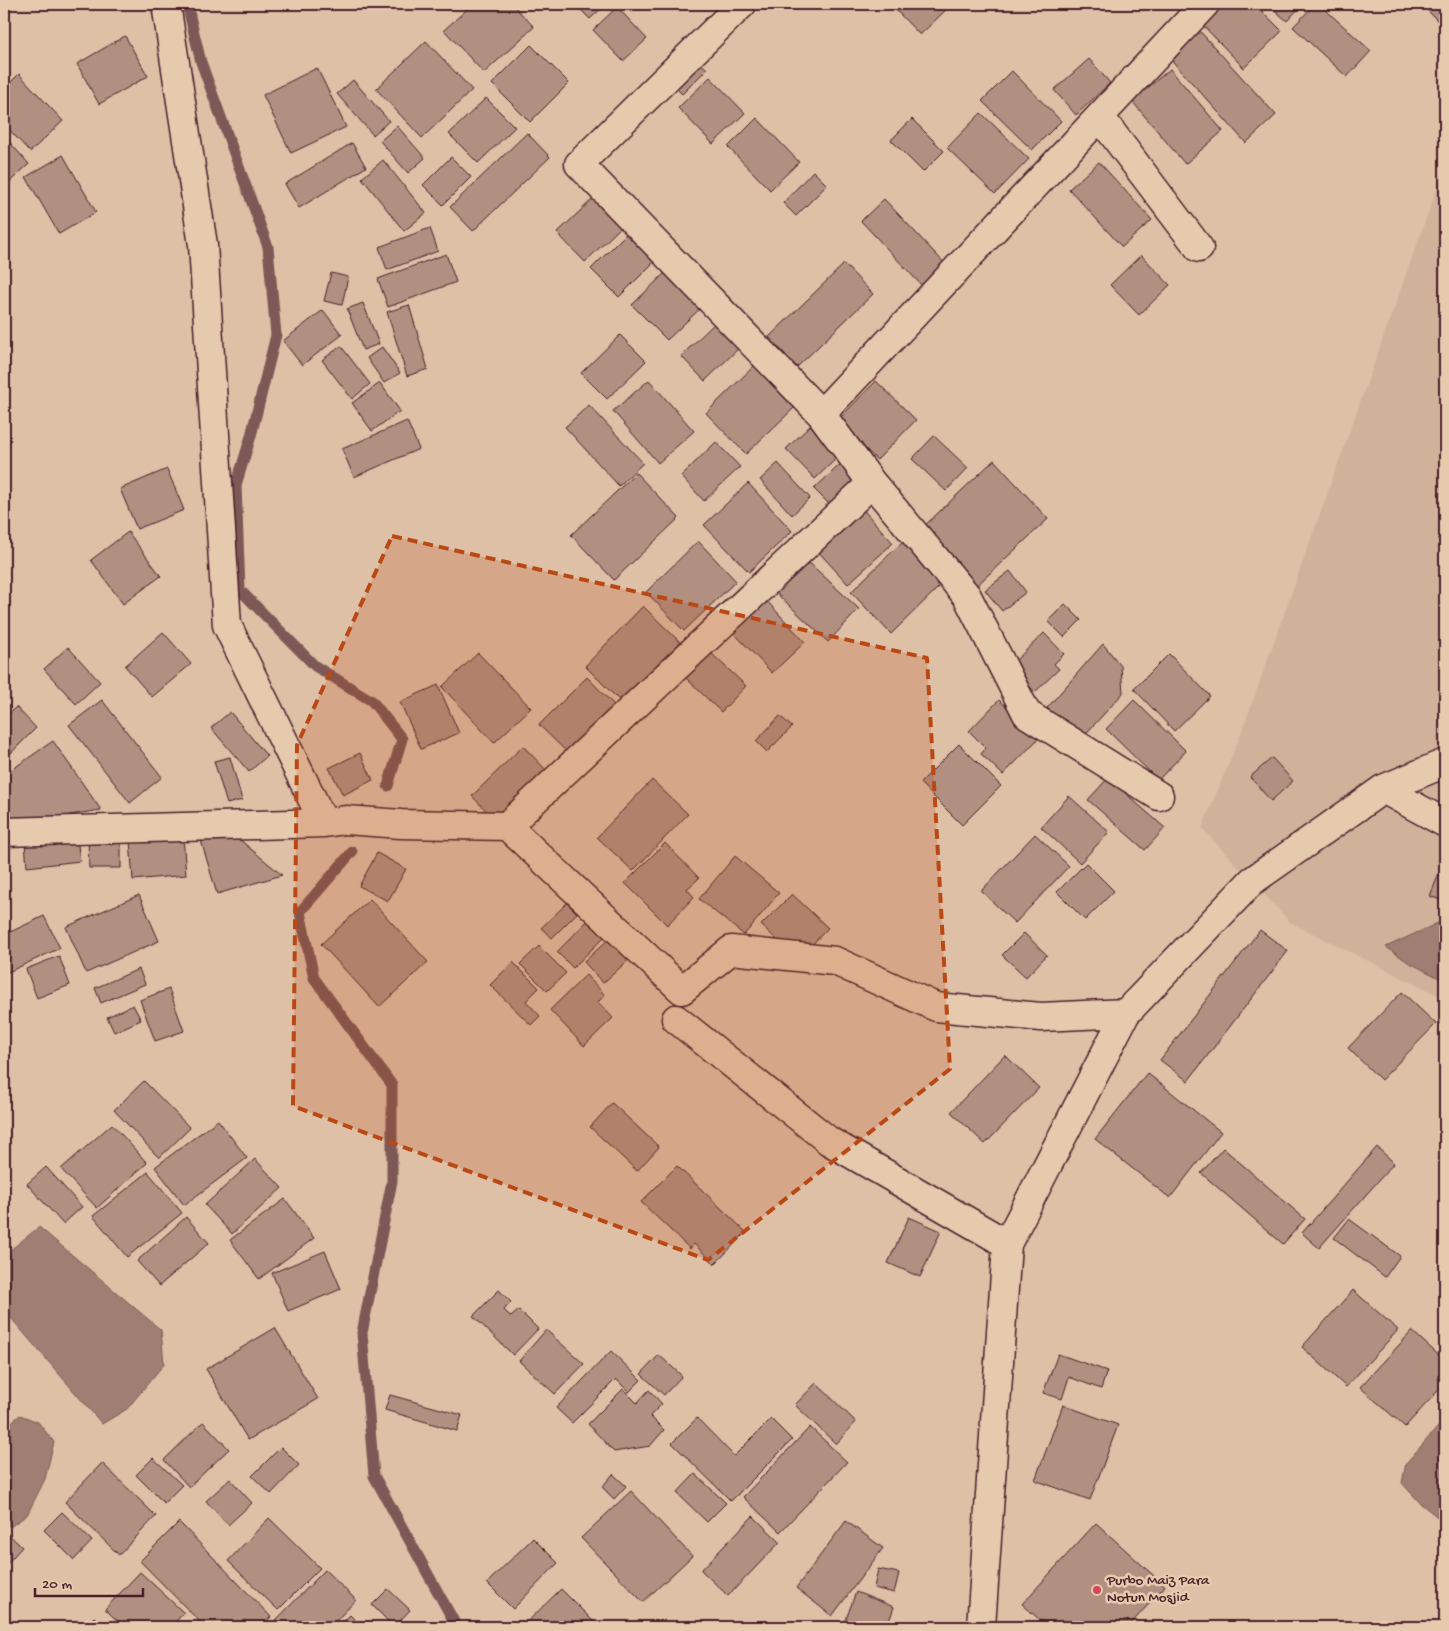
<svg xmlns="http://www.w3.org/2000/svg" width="1449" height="1631" viewBox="0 0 1449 1631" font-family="'Gochi Hand',sans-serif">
<rect width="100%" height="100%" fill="#ddc0a5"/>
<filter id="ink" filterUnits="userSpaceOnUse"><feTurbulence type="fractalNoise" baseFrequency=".02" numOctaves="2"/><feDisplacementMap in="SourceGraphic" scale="10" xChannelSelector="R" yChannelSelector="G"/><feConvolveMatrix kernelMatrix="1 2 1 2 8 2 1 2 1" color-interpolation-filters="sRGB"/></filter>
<g filter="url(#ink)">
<path fill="#d0b29a" d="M 1445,166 L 1445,999 L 1290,922 L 1202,828 L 1242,731 Z"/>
<path fill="#a07e73" stroke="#7e5856" d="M 1440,922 L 1445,925 L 1445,981 L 1408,962 L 1386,947 Z
M 39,1227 L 161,1330 L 164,1364 L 127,1409 L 102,1424 L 4,1310 L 4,1255 Z
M 20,1415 L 38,1422 L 54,1442 L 45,1479 L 27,1515 L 10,1527 L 4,1520 L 4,1428 Z
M 1445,1419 L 1445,1523 L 1421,1504 L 1402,1483 L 1406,1463 Z"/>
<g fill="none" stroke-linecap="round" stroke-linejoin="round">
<path stroke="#7e5856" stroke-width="11" d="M 187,4 L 201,62 L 268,247 L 276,335 L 251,436 L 236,485 L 240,590 L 315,666 L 372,701 L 402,739 L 388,786
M 352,852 L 300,912 L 314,978 L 392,1085 L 392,1181 L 362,1333 L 374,1476 L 457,1627"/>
</g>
<path fill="#b19081" stroke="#4a1f2b" d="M 473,4 L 512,4 L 534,27 L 484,73 L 444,30 Z
M 575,4 L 606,4 L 590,19 Z
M 890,4 L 952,4 L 920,35 Z
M 1212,4 L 1255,4 L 1282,31 L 1244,68 L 1196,18 Z
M 1268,4 L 1303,4 L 1287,21 Z
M 1315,4 L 1319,4 L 1371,51 L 1347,77 L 1293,27 Z
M 1421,4 L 1445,4 L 1445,28 Z
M 617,7 L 647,39 L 623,61 L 593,30 Z
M 1196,27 L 1276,115 L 1246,143 L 1166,54 Z
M 125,36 L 148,76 L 99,104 L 77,64 Z
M 426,41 L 472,90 L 422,138 L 376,89 Z
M 531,45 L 569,83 L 530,122 L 492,84 Z
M 694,57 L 707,69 L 682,94 L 670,82 Z
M 1089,59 L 1110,83 L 1076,115 L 1054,90 Z
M 317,68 L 346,127 L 291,153 L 263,95 Z
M 1170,69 L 1223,131 L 1185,164 L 1132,101 Z
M 1012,71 L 1061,121 L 1032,150 L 982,101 Z
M 19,74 L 63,121 L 30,152 L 4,124 L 4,89 Z
M 710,77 L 745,113 L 713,144 L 678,108 Z
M 353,80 L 389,121 L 373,135 L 337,94 Z
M 486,98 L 515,127 L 478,163 L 449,134 Z
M 981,113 L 1029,159 L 995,194 L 947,148 Z
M 757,118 L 799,162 L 770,190 L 728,147 Z
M 912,119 L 944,151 L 923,172 L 891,140 Z
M 397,126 L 425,158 L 408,173 L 380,141 Z
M 527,133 L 550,157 L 473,231 L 450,207 Z
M 4,136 L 29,164 L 4,187 Z
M 352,143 L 366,167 L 299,208 L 285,184 Z
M 63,155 L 96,212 L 59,234 L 26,177 Z
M 451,157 L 471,177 L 443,205 L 423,185 Z
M 383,160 L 426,213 L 404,231 L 362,178 Z
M 1099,162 L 1152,220 L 1122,247 L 1069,189 Z
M 813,171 L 827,185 L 796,216 L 783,203 Z
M 599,193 L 627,221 L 585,262 L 557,233 Z
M 884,199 L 948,267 L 925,289 L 861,221 Z
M 633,227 L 661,255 L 619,297 L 591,269 Z
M 430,228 L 438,251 L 387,270 L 379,247 Z
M 446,254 L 456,282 L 388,307 L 378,279 Z
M 1141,255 L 1170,285 L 1139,315 L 1110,285 Z
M 844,264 L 873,294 L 797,367 L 769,337 Z
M 671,267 L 706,303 L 667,340 L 632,305 Z
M 331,273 L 348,277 L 342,305 L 324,301 Z
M 363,303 L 379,344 L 363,350 L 347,309 Z
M 409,305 L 428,369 L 407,376 L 387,312 Z
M 323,310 L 342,335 L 302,365 L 283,341 Z
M 718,320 L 742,345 L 705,381 L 681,356 Z
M 620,335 L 646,361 L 607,399 L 581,373 Z
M 341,346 L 370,384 L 352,399 L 322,360 Z
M 382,347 L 400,373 L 384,383 L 367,358 Z
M 755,365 L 795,407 L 746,454 L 706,413 Z
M 649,380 L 694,431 L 658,463 L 613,411 Z
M 876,381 L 916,420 L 877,460 L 837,421 Z
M 380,383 L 400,411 L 372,431 L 352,403 Z
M 589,405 L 643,463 L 619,486 L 565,427 Z
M 407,421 L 419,449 L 354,477 L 342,449 Z
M 814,422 L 843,452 L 815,479 L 786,449 Z
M 934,436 L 968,468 L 946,491 L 912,459 Z
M 716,442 L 740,467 L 704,501 L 681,476 Z
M 846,459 L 862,477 L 831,506 L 814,489 Z
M 994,460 L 1048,519 L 973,589 L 919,531 Z
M 778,463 L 810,498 L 792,515 L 760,480 Z
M 167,469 L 184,510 L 137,529 L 120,489 Z
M 636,473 L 679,518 L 614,580 L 571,535 Z
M 748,483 L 792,531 L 749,572 L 704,525 Z
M 858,504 L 893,543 L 848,584 L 813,546 Z
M 128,532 L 161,576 L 123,604 L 91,560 Z
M 698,541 L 736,581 L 684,631 L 646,592 Z
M 903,541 L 943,583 L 891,634 L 851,592 Z
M 803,557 L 859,609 L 828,642 L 772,589 Z
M 1010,571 L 1026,592 L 1002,611 L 985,590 Z
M 764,598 L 805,642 L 772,673 L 731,630 Z
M 1065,604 L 1081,620 L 1064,637 L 1048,621 Z
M 643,606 L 685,647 L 626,707 L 585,666 Z
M 163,632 L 191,664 L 152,697 L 125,666 Z
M 1044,633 L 1064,654 L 1054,664 L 1059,669 L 1035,692 L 1010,666 Z
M 1103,644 L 1121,666 L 1123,693 L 1082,738 L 1047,708 Z
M 68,647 L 100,682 L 76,704 L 44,669 Z
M 710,652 L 746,686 L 721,712 L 685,677 Z
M 478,653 L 531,708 L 494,743 L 442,687 Z
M 1169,654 L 1210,696 L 1174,731 L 1134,689 Z
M 587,677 L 618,709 L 571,756 L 539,725 Z
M 438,685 L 459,733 L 421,749 L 400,702 Z
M 102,700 L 162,777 L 130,803 L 69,725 Z
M 999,700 L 1039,738 L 1003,775 L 981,754 L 986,748 L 969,731 Z
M 1134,700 L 1186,751 L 1158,780 L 1106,729 Z
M 16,707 L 36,728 L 4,760 L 4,718 Z
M 230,712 L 267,756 L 249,772 L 211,728 Z
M 780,716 L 792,727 L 767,752 L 756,741 Z
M 53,741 L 101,810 L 14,824 L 4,811 L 4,775 Z
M 959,744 L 1001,786 L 962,825 L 920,783 Z
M 523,746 L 550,774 L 498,823 L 472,796 Z
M 360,753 L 373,780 L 343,795 L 329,768 Z
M 230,757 L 242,800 L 227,804 L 214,761 Z
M 1272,758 L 1293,781 L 1271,801 L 1250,777 Z
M 1108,778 L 1165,828 L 1145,850 L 1088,800 Z
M 652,780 L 688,814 L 633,871 L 597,837 Z
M 1069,796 L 1109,832 L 1080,863 L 1041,827 Z
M 227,829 L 282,875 L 217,894 L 200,837 Z
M 1035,834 L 1069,866 L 1015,923 L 981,891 Z
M 77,837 L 80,861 L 27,867 L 25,843 Z
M 121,837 L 121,868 L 89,868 L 88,838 Z
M 183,837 L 186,875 L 133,880 L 130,841 Z
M 665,843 L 699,878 L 687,889 L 694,897 L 667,925 L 625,883 Z
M 377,853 L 406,869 L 388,901 L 359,886 Z
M 735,856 L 779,893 L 744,935 L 699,899 Z
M 1086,863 L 1114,891 L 1085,920 L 1057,892 Z
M 1440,871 L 1445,873 L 1445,902 L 1430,896 Z
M 792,894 L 828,928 L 804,953 L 791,953 L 761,925 Z
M 139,895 L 159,941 L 86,973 L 66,927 Z
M 370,899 L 428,962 L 379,1007 L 321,944 Z
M 567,903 L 577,913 L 552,938 L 541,928 Z
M 595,913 L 611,930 L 573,968 L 557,952 Z
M 44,916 L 60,948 L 6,973 L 4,968 L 4,935 Z
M 1260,930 L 1288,951 L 1188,1081 L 1160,1060 Z
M 1024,933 L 1047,955 L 1026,977 L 1002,955 Z
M 613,935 L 633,956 L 603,983 L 584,962 Z
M 539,946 L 566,973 L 547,991 L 520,964 Z
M 59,956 L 70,985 L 37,998 L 26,969 Z
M 513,962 L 539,988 L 526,1001 L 540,1016 L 531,1025 L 490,985 Z
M 139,969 L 145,984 L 101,1003 L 95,988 Z
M 586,975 L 605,995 L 598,1002 L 613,1018 L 584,1046 L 550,1010 Z
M 169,989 L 184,1031 L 155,1041 L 140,1000 Z
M 1402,992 L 1436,1024 L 1381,1080 L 1348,1048 Z
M 133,1005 L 141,1020 L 114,1032 L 107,1017 Z
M 1005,1055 L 1039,1088 L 985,1144 L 951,1112 Z
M 1147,1073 L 1221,1132 L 1170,1198 L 1095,1139 Z
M 144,1081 L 190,1128 L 159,1158 L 114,1110 Z
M 612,1103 L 659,1147 L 637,1171 L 590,1127 Z
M 218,1120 L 247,1158 L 184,1205 L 155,1167 Z
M 112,1124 L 147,1163 L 97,1208 L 61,1169 Z
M 1377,1147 L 1394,1163 L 1319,1248 L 1302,1233 Z
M 1223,1148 L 1305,1219 L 1283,1244 L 1201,1173 Z
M 255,1159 L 282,1188 L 232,1234 L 205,1205 Z
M 677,1166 L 746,1232 L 715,1264 L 694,1244 L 690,1249 L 641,1202 Z
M 46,1167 L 82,1207 L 63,1224 L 27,1184 Z
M 148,1172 L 182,1213 L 127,1257 L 93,1216 Z
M 285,1199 L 314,1238 L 259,1279 L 230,1240 Z
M 186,1217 L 209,1243 L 159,1286 L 137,1261 Z
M 909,1217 L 941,1231 L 920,1277 L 888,1263 Z
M 1349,1219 L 1400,1256 L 1385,1277 L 1334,1238 Z
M 325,1251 L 341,1289 L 288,1311 L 272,1273 Z
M 499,1290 L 511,1302 L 504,1310 L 511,1317 L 519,1310 L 538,1329 L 513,1355 L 473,1316 Z
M 1353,1290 L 1398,1330 L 1346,1387 L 1302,1347 Z
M 275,1328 L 318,1399 L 248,1440 L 206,1369 Z
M 546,1330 L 584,1364 L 555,1394 L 519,1361 Z
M 1412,1331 L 1445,1361 L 1445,1383 L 1405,1427 L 1360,1387 Z
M 611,1351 L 641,1380 L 629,1392 L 616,1379 L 572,1423 L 556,1408 Z
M 1058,1354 L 1107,1371 L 1101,1389 L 1069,1377 L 1062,1399 L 1043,1393 Z
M 659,1355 L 682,1376 L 664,1395 L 641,1374 Z
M 816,1383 L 856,1422 L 836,1444 L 795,1405 Z
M 623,1389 L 637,1403 L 649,1390 L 662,1404 L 650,1416 L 664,1430 L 650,1446 L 614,1452 L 588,1424 Z
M 390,1395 L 462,1415 L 457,1431 L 385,1410 Z
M 1063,1405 L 1118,1425 L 1090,1500 L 1035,1480 Z
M 697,1418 L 734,1456 L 771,1419 L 792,1440 L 731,1501 L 672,1443 Z
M 203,1422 L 229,1449 L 189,1487 L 164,1460 Z
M 810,1427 L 847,1462 L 780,1532 L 743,1497 Z
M 281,1447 L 299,1465 L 271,1494 L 252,1476 Z
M 153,1458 L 182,1485 L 164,1503 L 136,1475 Z
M 102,1463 L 156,1516 L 119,1555 L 65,1502 Z
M 613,1474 L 626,1486 L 614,1499 L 602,1487 Z
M 695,1474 L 726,1503 L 707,1522 L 677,1493 Z
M 230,1479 L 252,1503 L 228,1525 L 206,1501 Z
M 631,1491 L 692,1556 L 643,1602 L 581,1538 Z
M 62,1512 L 92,1541 L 74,1560 L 44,1530 Z
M 753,1516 L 780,1542 L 728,1596 L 701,1570 Z
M 269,1518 L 320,1568 L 278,1610 L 228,1561 Z
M 846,1521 L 883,1548 L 832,1616 L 796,1588 Z
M 179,1522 L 271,1617 L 260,1627 L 205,1627 L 140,1561 Z
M 1096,1523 L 1165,1586 L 1128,1627 L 1048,1627 L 1022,1604 Z
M 4,1530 L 22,1547 L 4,1567 Z
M 533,1538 L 558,1563 L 513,1609 L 487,1583 Z
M 878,1569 L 899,1573 L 894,1593 L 874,1588 Z
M 325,1570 L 356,1600 L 330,1627 L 282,1627 L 275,1621 Z
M 140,1572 L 184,1613 L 170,1627 L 124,1627 L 105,1609 Z
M 388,1589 L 410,1610 L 394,1627 L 372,1605 Z
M 561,1589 L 599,1627 L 522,1627 Z
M 856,1592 L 894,1607 L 887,1627 L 851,1627 L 844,1625 Z
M 350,1615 L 362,1627 L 338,1627 Z
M 94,1617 L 105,1627 L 84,1627 Z"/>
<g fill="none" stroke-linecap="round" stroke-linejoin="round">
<g stroke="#4a1f2b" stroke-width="31">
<path id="minor" d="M 166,4 L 203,245 L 227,625 L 324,823
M 742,4 L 579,164 L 821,414 L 872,483
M 1100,117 L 1199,248
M 821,414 L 1205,4
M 1383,789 L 1445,823
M 507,826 L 682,990 L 731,950 L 835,961 L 936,1007 L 1041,1017 L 1126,1013
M 4,832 L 324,823 L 346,820 L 401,824 L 507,826 L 872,483 L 967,596 L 1027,714 L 1159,796
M 676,1019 L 829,1141 L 1007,1244
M 981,1627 L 1007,1244 L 1126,1013 L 1252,881 L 1383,789 L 1445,763"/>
</g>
<use href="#minor" stroke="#e6caad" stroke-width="28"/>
</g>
</g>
<path fill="#b94815" fill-opacity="0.2" stroke="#b94815" stroke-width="4" stroke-dasharray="10 6" stroke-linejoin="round" d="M 392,536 L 927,658 L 950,1069 L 708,1260 L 293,1106 L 297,745 Z"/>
<circle fill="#d1495b" stroke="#e6caad" stroke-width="2" cx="1097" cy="1590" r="5"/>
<g text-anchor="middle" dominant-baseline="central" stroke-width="5" stroke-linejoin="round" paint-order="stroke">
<g font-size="15" fill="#4a1f2b" stroke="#e6caad" text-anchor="start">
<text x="1107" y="1581">Purbo Maiz Para<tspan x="1107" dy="17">Notun Mosjid</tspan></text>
</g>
</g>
<rect width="1449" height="1631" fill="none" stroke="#e6caad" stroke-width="20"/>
<rect x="10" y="10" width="1429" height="1611" fill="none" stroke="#4a1f2b" stroke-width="2" filter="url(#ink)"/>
<path d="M35 1588v8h108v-8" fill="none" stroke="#4a1f2b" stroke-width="2.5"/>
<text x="42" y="1588" font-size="15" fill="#4a1f2b" stroke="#e6caad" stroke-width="4" paint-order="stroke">20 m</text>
</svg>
